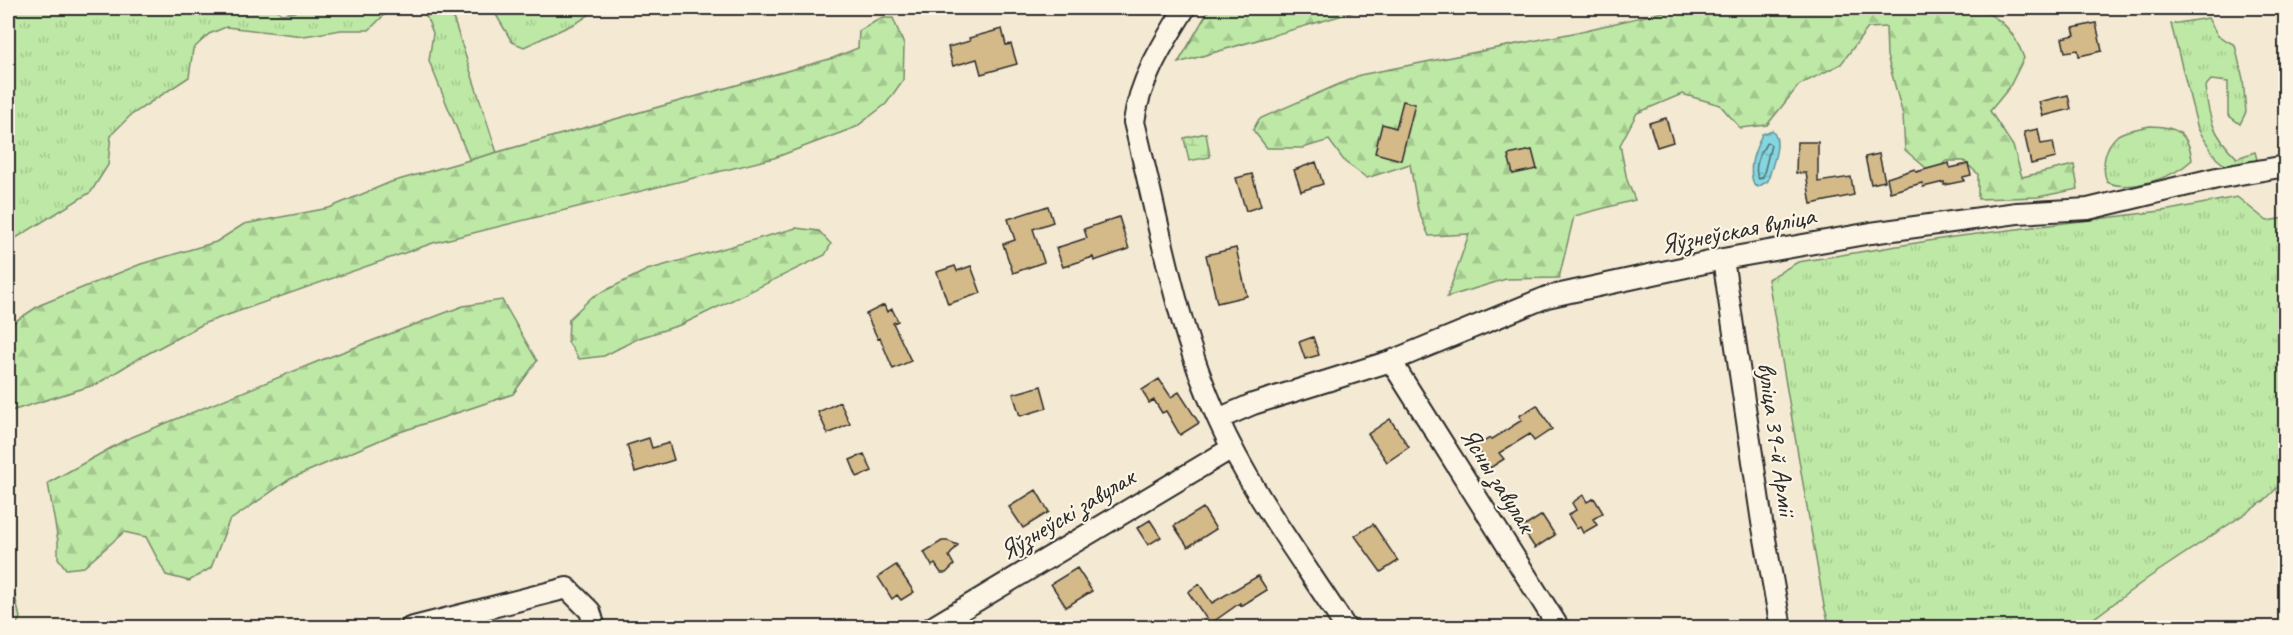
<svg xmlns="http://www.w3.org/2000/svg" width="2293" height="635" viewBox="0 0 2293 635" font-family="Caveat,sans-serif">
<defs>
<pattern id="grass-tufts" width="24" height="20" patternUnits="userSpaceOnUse" patternTransform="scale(1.5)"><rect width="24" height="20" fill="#bee8a5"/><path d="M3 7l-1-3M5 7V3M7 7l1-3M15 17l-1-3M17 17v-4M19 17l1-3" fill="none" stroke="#a3c78e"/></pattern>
<pattern id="forest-firs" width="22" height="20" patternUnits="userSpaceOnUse" patternTransform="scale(1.5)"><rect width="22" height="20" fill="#bee8a5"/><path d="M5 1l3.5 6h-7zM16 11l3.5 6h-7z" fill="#a3c78e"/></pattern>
<pattern id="wetland-marsh" width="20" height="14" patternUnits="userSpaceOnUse" patternTransform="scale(1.5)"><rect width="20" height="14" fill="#bee8a5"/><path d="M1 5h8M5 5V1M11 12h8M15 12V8" fill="none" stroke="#a3c78e"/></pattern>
<pattern id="water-ripples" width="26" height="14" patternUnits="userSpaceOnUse" patternTransform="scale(1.5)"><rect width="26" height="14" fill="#85d6e0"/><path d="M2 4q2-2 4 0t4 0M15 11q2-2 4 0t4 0" fill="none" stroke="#73b8c0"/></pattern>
</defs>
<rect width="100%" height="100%" fill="#f4e9d3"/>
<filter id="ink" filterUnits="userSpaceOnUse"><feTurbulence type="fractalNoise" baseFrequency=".0167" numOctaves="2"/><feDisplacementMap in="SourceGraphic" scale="12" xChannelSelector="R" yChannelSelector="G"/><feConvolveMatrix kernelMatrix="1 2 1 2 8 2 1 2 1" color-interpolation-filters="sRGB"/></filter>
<g filter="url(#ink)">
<path fill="url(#grass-tufts)" stroke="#748a68" stroke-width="1.5" d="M 13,8 L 276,8 L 281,14 L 295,12 L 297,8 L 391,8 L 369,30 L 341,30 L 304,36 L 226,27 L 209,34 L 193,49 L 189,77 L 131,115 L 111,135 L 108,165 L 91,192 L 8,243 L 8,12 Z
M 425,8 L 450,8 L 497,153 L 470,161 L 429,61 L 433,33 L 425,13 Z
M 492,8 L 599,8 L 578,22 L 524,47 L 512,42 Z
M 2208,18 L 2218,36 L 2235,45 L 2243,79 L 2246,112 L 2240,124 L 2228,115 L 2228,82 L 2211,80 L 2205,87 C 2209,119 2213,135 2237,158 L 2255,152 L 2258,163 L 2230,170 L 2216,158 L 2198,129 L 2171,24 Z
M 2150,126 C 2176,126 2189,133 2192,160 C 2174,177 2130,193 2107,182 C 2101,166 2104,147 2118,135 C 2126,130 2141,128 2150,126 Z
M 2237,197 L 2267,221 L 2285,218 L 2285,480 L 2264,501 L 2148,578 L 2082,627 L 1830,627 L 1824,606 L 1768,279 L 1798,262 L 1953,237 L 2169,210 Z
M 8,566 L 20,618 L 15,627 L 8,627 Z"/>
<path fill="url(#forest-firs)" stroke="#748a68" stroke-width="1.5" d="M 1210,8 L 1367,8 L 1178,63 Z
M 1680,8 L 1976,8 C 2002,18 2014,31 2024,58 L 2009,88 L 1990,111 L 2013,146 L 2022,177 L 2074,165 L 2078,189 L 2038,197 L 1978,199 L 1978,174 L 1964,161 L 1946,161 L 1933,174 L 1905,150 L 1903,115 L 1887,56 L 1886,27 L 1868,28 L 1841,64 L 1799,85 L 1767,125 L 1740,128 L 1720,105 L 1682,94 L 1637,113 L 1620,145 L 1627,180 L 1635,200 L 1574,216 L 1559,278 L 1506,279 L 1447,297 L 1469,234 L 1429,236 L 1418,210 L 1410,164 L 1367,178 L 1345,162 L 1329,140 L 1303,148 L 1267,148 L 1253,130 L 1259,119 L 1360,75 L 1573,33 Z
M 881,18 L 893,18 L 904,45 L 903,80 L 886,104 L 856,127 L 774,158 L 433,243 L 205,323 L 136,360 L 97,384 L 8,412 L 8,326 L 40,305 L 141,264 L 216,242 L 244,224 L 329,208 L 391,182 L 833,58 L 858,48 L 859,31 Z
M 796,228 L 819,231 L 831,244 L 825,255 L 683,324 L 639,338 L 604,356 L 579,359 L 568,342 L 569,319 L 592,297 L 647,270 Z
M 502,300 L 537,361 L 513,394 L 394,434 L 290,479 L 229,521 L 211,568 L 189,581 L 166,575 L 146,537 L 124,532 L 84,567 L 66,569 L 58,558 L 58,541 L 48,483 L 127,439 L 319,361 L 463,306 Z"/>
<path fill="url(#wetland-marsh)" stroke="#748a68" stroke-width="1.5" d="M 1206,133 L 1210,157 L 1189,161 L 1184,138 Z"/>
<path fill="url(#water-ripples)" stroke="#619298" stroke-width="1.5" d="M 1772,130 C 1784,141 1771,167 1768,181 L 1758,187 L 1754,185 C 1747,166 1755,151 1762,134 Z"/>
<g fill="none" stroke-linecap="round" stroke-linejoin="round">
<path stroke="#4f6f73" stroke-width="1.5" d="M 1767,142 L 1771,145 L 1763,177 L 1759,179 C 1752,169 1761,151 1767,142 Z"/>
</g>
<path fill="#d4b989" stroke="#2b2b2b" stroke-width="1.5" d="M 2096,23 L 2102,51 L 2079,56 L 2078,50 L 2065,52 L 2062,38 L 2075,35 L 2073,28 Z
M 1002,29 L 1006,45 L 1011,44 L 1017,64 L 981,74 L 977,59 L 953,66 L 948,47 L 970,41 L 969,38 Z
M 2068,95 L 2071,109 L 2043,116 L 2039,102 Z
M 1403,101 L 1415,104 L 1401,160 L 1375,153 L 1382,124 L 1396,128 Z
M 1666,118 L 1673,142 L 1657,147 L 1649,123 Z
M 2038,129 L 2041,144 L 2053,142 L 2056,158 L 2031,164 L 2024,132 Z
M 1797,142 L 1818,142 L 1818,182 L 1851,177 L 1854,195 L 1811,204 L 1806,173 L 1796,173 Z
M 1532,150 L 1537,169 L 1513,174 L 1508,155 Z
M 1879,154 L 1885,181 L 1871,184 L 1865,157 Z
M 1316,162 L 1323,184 L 1301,191 L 1294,170 Z
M 1949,163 L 1950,168 L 1968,164 L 1971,175 L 1963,177 L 1964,181 L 1944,185 L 1944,182 L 1923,187 L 1922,183 L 1890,192 L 1887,178 L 1915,169 L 1916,172 Z
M 1252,174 L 1261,206 L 1246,211 L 1236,178 Z
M 1048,206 L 1053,222 L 1033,229 L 1044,262 L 1013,273 L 1003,244 L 1015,240 L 1008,219 Z
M 1119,217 L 1129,249 L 1094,261 L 1093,257 L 1063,267 L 1056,248 L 1087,238 L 1084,229 Z
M 1236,248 L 1247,296 L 1217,303 L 1206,255 Z
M 955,266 L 957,271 L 971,266 L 981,293 L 948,304 L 937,272 Z
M 884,305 L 887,312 L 892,309 L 898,321 L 893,323 L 911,361 L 893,369 L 880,338 L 878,339 L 866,314 Z
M 1313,337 L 1319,355 L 1305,359 L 1299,342 Z
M 1159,379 L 1171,397 L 1179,392 L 1199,423 L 1180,435 L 1166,411 L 1162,413 L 1154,400 L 1149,403 L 1142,390 Z
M 1041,386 L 1047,408 L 1020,416 L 1013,394 Z
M 840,402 L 850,424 L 828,434 L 818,412 Z
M 1537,405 L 1552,429 L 1534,441 L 1530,434 L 1499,453 L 1504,459 L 1490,468 L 1476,446 L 1490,438 L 1491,440 L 1522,420 L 1519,416 Z
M 1390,419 L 1409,447 L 1387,462 L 1368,434 Z
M 649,438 L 652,448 L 669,443 L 674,460 L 635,472 L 627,445 Z
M 864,454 L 872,471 L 857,477 L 850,460 Z
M 1036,490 L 1049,512 L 1023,528 L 1009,507 Z
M 1583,495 L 1587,502 L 1594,498 L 1603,513 L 1593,519 L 1597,525 L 1583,533 L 1580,527 L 1577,529 L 1568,515 L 1576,510 L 1572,503 Z
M 1203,508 L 1216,529 L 1188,547 L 1174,526 Z
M 1542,515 L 1555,535 L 1535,548 L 1522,528 Z
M 1150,520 L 1161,537 L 1148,545 L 1137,528 Z
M 1373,524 L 1398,561 L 1381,572 L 1355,536 Z
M 942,541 L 948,541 L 958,545 L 949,556 L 954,565 L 946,573 L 941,573 L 935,564 L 932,566 L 924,552 Z
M 896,565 L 914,592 L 901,600 L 897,595 L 892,599 L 878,577 Z
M 1077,568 L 1092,591 L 1066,607 L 1051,584 Z
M 1258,576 L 1267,590 L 1241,606 L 1240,603 L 1210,624 L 1188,592 L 1199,584 L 1212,603 Z"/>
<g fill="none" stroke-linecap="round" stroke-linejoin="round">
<g stroke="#2b2b2b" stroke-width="24">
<path id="minor" d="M 1185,8 C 1164,42 1139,81 1134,122 C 1159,221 1175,325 1218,419 C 1250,491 1303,561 1346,628
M 1723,259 L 1762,522 L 1781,628
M 1391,361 L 1559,628
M 1218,419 L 1253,404 L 1391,361 L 1547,297 L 1723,259 L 1871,233 L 2017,213 L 2088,209 L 2217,178 L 2286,166
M 410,628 L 567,588 L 590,611 L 595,628
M 931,628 L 1232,448"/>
</g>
<use href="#minor" stroke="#fcf5e5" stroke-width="20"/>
</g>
</g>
<g text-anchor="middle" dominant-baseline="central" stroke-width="4.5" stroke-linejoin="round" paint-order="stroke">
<g font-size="26" fill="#2b2b2b" stroke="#fcf5e5">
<text transform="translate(1738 230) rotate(-11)">Яўзнеўская вуліца</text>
<text transform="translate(1777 439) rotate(82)">вуліца 39-й Арміі</text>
<text transform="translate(1498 480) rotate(58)">Ясны завулак</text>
<text transform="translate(1067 514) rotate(-31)">Яўзнеўскі завулак</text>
</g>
</g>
<rect width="2293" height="635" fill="none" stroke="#fcf5e5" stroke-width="30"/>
<rect x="15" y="15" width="2263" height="605" fill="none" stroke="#2b2b2b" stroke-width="2" filter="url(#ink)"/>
</svg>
